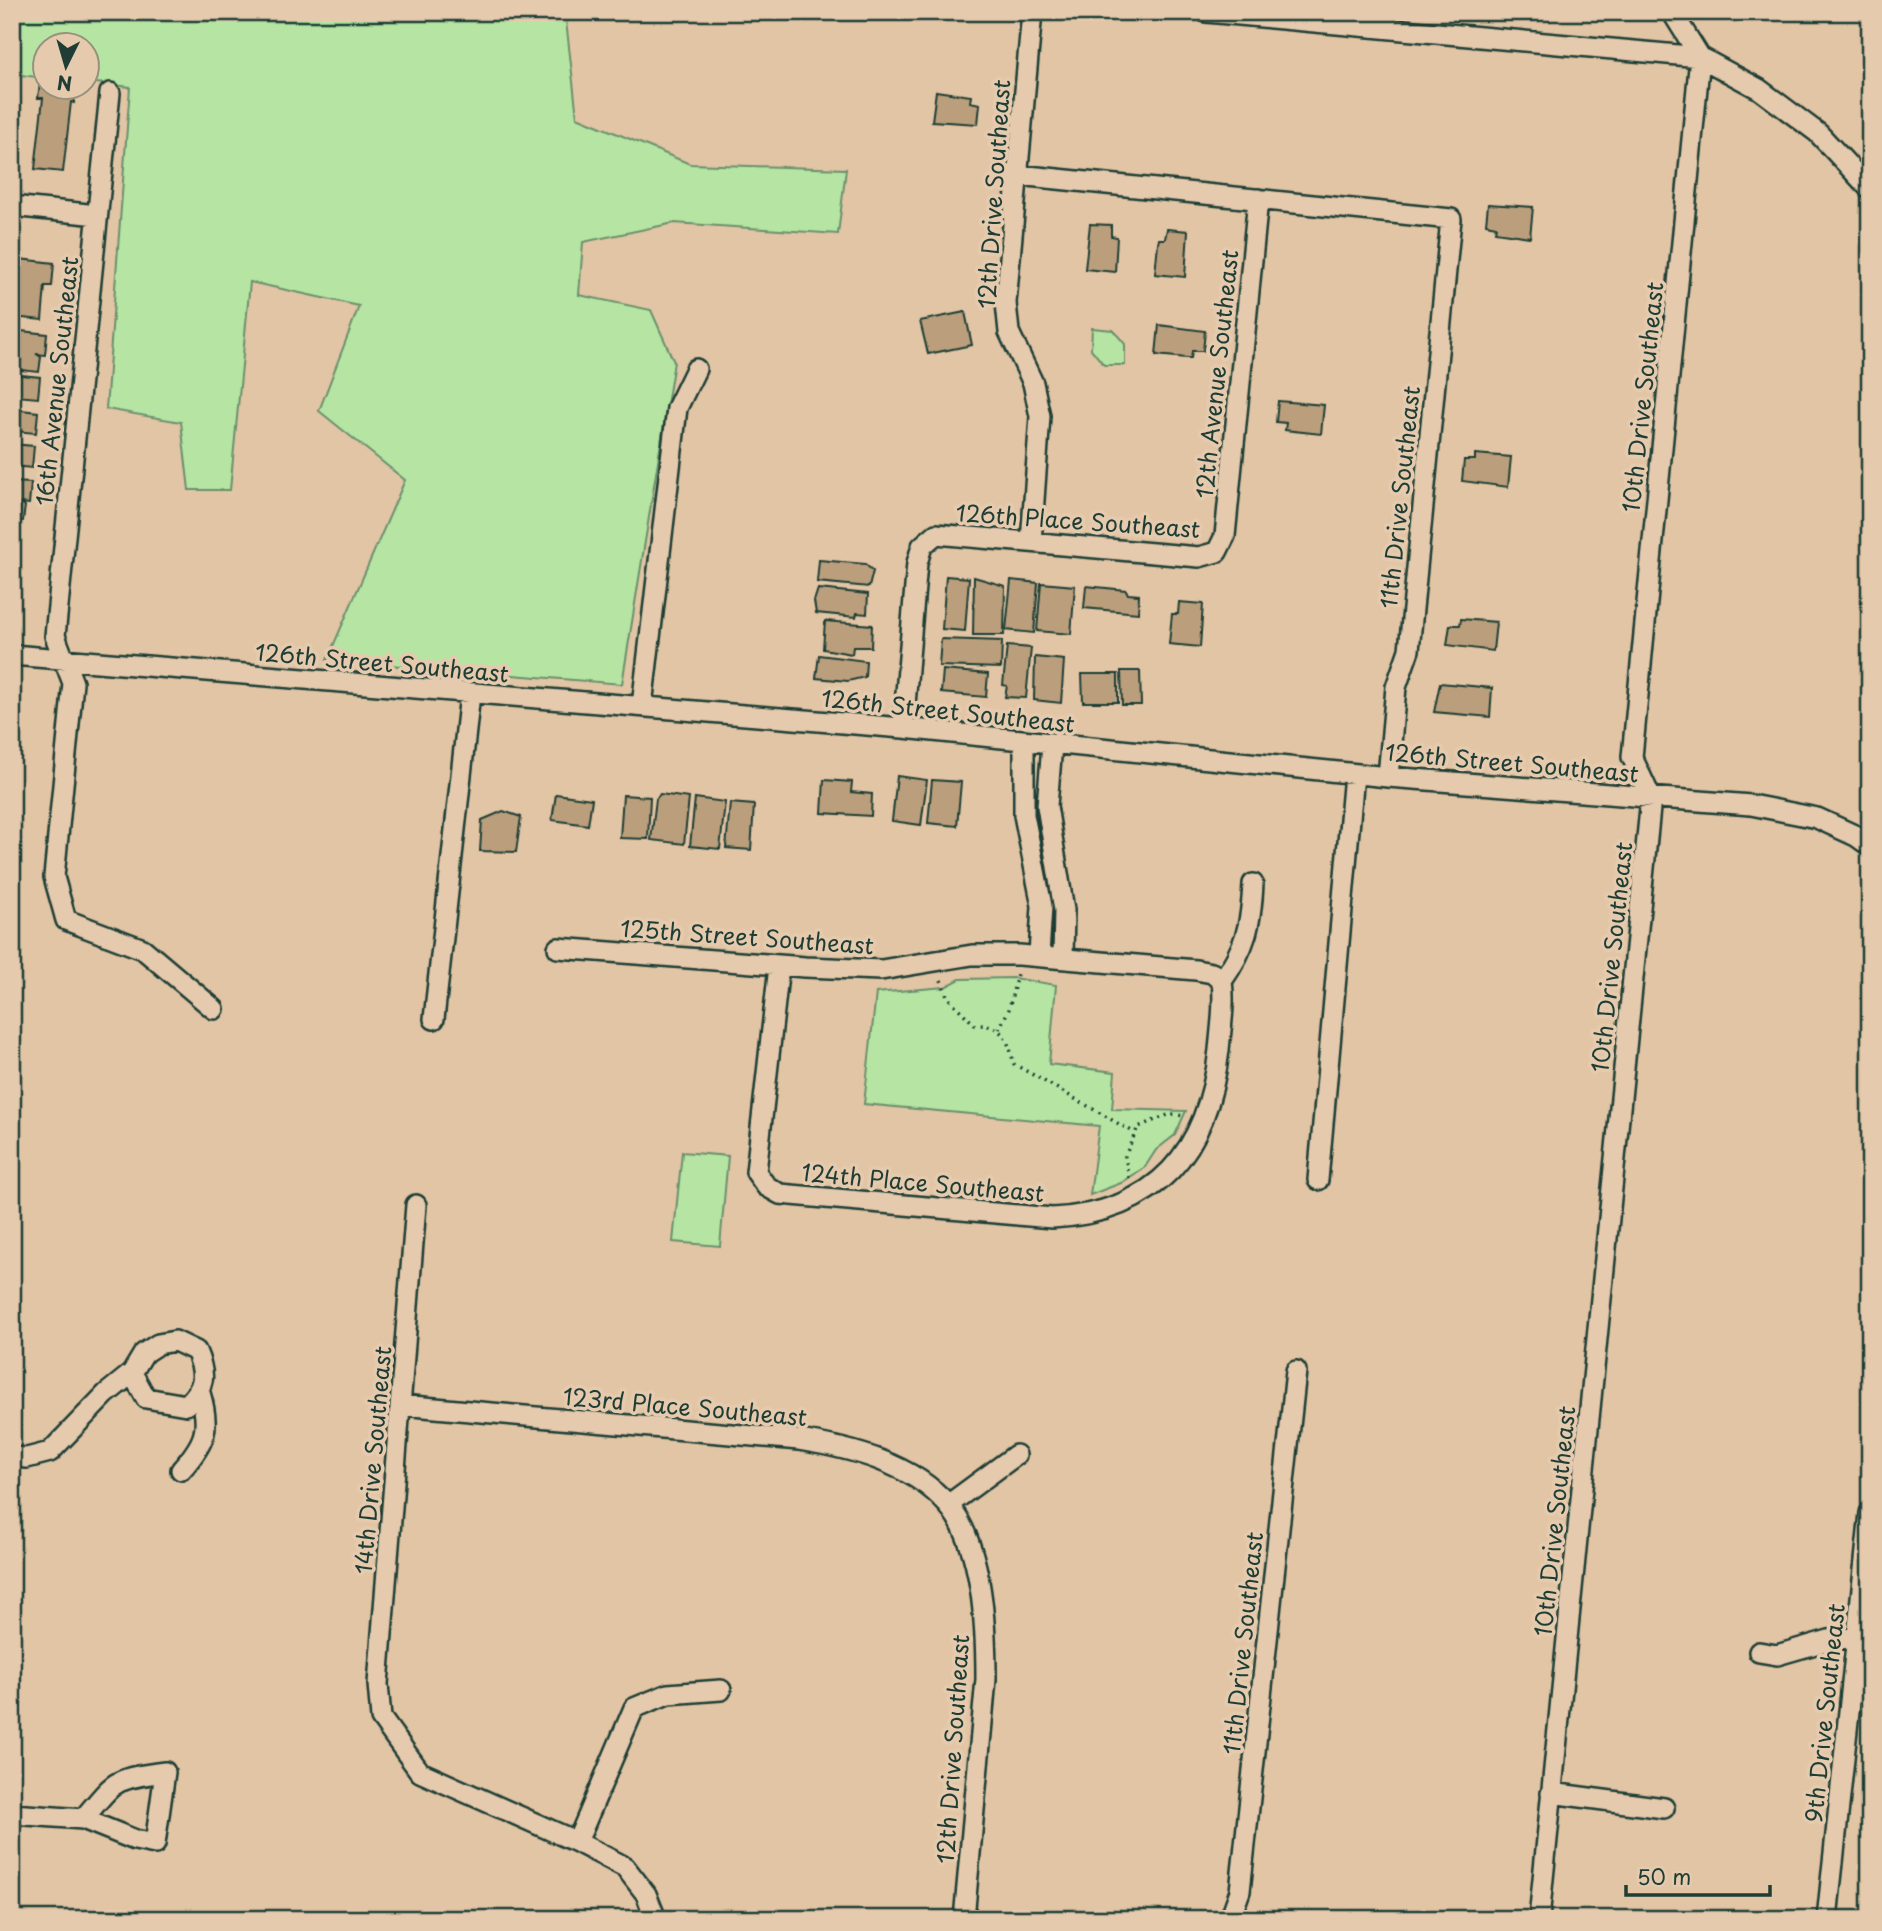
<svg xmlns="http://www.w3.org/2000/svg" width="1882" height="1931" viewBox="0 0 1882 1931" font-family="'Playpen Sans',sans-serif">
<rect width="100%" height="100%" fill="#e2c5a5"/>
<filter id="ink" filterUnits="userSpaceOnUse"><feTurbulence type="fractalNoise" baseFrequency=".0143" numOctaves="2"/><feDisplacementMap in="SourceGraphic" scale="14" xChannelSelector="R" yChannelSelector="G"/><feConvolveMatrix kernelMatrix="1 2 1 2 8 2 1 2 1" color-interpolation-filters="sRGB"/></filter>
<g filter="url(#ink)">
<path fill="#b5e4a3" stroke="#6a906c" stroke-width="2" d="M 12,12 L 565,12 L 577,117 L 690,164 L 846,169 L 838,234 L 674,223 L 583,242 L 579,295 L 651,310 L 674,362 L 622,684 L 327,660 L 405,480 L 319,411 L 359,306 L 250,282 L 230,490 L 189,490 L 181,422 L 106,409 L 130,87 L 88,82 L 88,46 L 46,46 L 45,78 L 12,74 Z
M 1092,328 L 1113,330 L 1125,344 L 1125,365 L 1104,365 L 1091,349 Z
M 1013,978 L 1056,985 L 1049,1064 L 1115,1072 L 1112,1109 L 1186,1111 L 1175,1135 L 1156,1150 L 1145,1167 L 1121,1183 L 1090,1195 L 1099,1126 L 864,1104 L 876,993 L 945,987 L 960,979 Z
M 682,1152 L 728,1156 L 720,1246 L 673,1242 Z"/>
<path fill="#bb9f7b" stroke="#1f3d34" stroke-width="2" d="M 40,83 L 46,84 L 46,88 L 76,88 L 74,103 L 71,102 L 63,172 L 35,169 L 43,98 L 38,98 Z
M 936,91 L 971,96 L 970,102 L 980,104 L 978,124 L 932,121 Z
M 1488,204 L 1533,207 L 1530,237 L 1495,232 L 1496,226 L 1486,224 Z
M 1090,224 L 1111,225 L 1111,236 L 1117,237 L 1115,272 L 1085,269 Z
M 1167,229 L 1188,231 L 1185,277 L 1155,274 L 1158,243 L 1159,239 L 1165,239 Z
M 19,259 L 54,263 L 52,286 L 45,286 L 42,320 L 13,317 Z
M 965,312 L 972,345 L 928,354 L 920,321 Z
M 1159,325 L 1205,331 L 1203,351 L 1192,351 L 1191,358 L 1187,358 L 1156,355 Z
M 12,330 L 47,334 L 45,355 L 36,354 L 41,357 L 39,372 L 12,369 Z
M 12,374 L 40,377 L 38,398 L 17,396 L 16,405 L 12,404 Z
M 1278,401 L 1324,405 L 1321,434 L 1285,430 L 1286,423 L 1276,422 Z
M 12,409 L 38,412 L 36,433 L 14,431 L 12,439 Z
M 12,444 L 34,446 L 32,468 L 12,466 Z
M 1475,454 L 1511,457 L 1508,487 L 1462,481 L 1464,460 L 1475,460 Z
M 12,482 L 31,483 L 29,504 L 20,503 L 25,506 L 23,521 L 12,520 Z
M 819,560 L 865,564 L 873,571 L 869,587 L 817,582 Z
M 946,576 L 969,578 L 965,631 L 942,629 Z
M 974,577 L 1005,586 L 1004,635 L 973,635 Z
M 1011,580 L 1038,583 L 1034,633 L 1006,630 Z
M 1041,583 L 1075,586 L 1071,634 L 1037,631 Z
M 1086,586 L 1126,590 L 1128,594 L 1139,595 L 1138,613 L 1084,608 Z
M 818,589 L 868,594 L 867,614 L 857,613 L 856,617 L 816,613 L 814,601 Z
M 1179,602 L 1203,604 L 1200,647 L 1169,644 L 1172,614 L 1178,614 Z
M 1461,619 L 1496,622 L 1493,651 L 1447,645 L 1450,625 L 1460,625 Z
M 825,621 L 872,625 L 871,647 L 853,647 L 852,654 L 823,649 Z
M 941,639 L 1002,641 L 1001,668 L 939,666 Z
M 1007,646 L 1031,648 L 1026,698 L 1005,697 L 1007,686 L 1003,685 Z
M 819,655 L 866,661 L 865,677 L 848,681 L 816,678 Z
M 1035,657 L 1064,660 L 1061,703 L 1034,700 Z
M 943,670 L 988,674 L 986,697 L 941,693 Z
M 1121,671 L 1140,671 L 1141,705 L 1122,705 Z
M 1082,674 L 1118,674 L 1118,702 L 1083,702 Z
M 1440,683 L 1492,688 L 1490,717 L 1434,712 Z
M 897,776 L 927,780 L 921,825 L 892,821 Z
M 824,780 L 852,782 L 851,792 L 872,794 L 871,816 L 822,813 Z
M 932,780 L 961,782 L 957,826 L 928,823 Z
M 556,794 L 592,799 L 588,825 L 552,820 Z
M 660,794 L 689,798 L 684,844 L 651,840 L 656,799 Z
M 623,795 L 650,797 L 648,839 L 620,838 Z
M 695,798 L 725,802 L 720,849 L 690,846 Z
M 730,803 L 754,805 L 751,850 L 726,848 Z
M 503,811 L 521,817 L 516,852 L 480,851 L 482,820 Z"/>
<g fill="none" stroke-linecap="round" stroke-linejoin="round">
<g stroke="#1f3d34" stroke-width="24">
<path id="minor" d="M 1206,12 L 1700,57 L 1759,89 L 1818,133 L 1870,189
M 110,93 L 55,636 L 73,683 L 54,877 L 66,920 L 143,949 L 214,1009
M 1018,175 L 1451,219 L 1409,650 L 1396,687 L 1388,777
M 12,206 L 97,215
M 1031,542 L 1040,416 L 1033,383 L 1009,332 L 1006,303 L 1032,12
M 12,655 L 903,728 L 1388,777 L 1751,805 L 1817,818 L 1856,836 L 1870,846
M 642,706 L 677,408 L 696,369
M 903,728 L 917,563 L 922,546 L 936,534 L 1199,557 L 1217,552 L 1225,536 L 1258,199
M 1024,742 L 1024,815 L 1042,906 L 1039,955
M 1052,745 L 1047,806 L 1064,910 L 1063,958
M 558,948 L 805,967 L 881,970 L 972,955 L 1019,955 L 1196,970 L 1212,973 L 1222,981
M 779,966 L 756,1172 L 766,1186 L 780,1194 L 1052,1218 C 1157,1213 1208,1151 1219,1050 C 1221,1027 1225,1004 1222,981
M 1222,981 C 1246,947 1251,925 1253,884
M 434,1019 L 470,694
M 1318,1180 L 1354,774
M 416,1205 L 378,1684 L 381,1718 L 420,1772 L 577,1842 L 625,1867 L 646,1894 L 656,1919
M 401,1405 L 799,1440 C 850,1448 912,1463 948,1505 C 983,1545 986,1628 986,1679 L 964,1919
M 12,1457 L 27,1458 L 50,1452 L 106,1394 L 132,1373 L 144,1353 L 158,1344 L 175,1341 L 196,1351 C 206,1374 206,1387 186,1405 L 146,1398 L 132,1373
M 181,1470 C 205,1443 211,1429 200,1393
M 948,1505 L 1016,1455
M 1759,1652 L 1777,1655 L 1829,1640 L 1857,1637
M 1551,1793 L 1664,1808
M 12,1814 L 83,1819 L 135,1840 L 155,1844 L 165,1772 C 112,1779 116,1780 83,1819
M 577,1842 L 634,1708 L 668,1694 L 721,1690
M 1230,1919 L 1240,1891 L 1296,1371
M 1539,1919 L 1651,798 L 1632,757 L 1700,57 L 1672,12
M 1827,1919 L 1870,1513"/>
</g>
<path stroke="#1f3d34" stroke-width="3.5" stroke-dasharray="2 5" stroke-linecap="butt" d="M 941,980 L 948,998 L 975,1025 C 1003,1024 1008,1039 1014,1064 L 1135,1133
M 999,1029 L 1009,1009 L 1017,974
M 1129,1178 L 1125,1156 L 1138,1127 L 1170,1114 L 1185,1116"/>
<use href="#minor" stroke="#e6caad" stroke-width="19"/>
</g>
</g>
<g text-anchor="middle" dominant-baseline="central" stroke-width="7" stroke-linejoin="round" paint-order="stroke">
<g font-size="23" fill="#1f3d34" stroke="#e6caad">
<text transform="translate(993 194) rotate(-86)">12th Drive Southeast</text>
<text transform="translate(1216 374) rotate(-84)">12th Avenue Southeast</text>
<text transform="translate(56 381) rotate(-84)">16th Avenue Southeast</text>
<text transform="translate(1642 397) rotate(-84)">10th Drive Southeast</text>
<text transform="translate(1399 497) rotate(-84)">11th Drive Southeast</text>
<text transform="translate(1078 520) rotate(4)">126th Place Southeast</text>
<text transform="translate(382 662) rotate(5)">126th Street Southeast</text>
<text transform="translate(948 710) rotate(6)">126th Street Southeast</text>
<text transform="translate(1512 762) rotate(5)">126th Street Southeast</text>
<text transform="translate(747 936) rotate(4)">125th Street Southeast</text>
<text transform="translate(1611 957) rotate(-84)">10th Drive Southeast</text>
<text transform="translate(923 1182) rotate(5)">124th Place Southeast</text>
<text transform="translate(685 1406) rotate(5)">123rd Place Southeast</text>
<text transform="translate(372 1460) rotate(-85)">14th Drive Southeast</text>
<text transform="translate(1554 1521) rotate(-84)">10th Drive Southeast</text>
<text transform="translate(1242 1643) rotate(-84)">11th Drive Southeast</text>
<text transform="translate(1824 1713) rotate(-84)">9th Drive Southeast</text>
<text transform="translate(952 1749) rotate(-86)">12th Drive Southeast</text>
</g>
</g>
<rect width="1882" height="1931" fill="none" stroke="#e6caad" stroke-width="42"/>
<rect x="21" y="21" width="1840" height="1889" fill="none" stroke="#1f3d34" stroke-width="2.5" filter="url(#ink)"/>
<g transform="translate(66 66) rotate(185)"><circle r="33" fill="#e6caad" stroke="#96927d" stroke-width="2"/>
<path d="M0-5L12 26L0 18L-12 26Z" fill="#1f3d34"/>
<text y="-10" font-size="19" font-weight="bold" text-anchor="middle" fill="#1f3d34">N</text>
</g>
<path d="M1626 1885v10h144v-10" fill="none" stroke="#1f3d34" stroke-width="3.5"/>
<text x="1637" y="1885" font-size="21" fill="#1f3d34" stroke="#e6caad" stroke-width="5" paint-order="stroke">50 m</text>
</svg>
